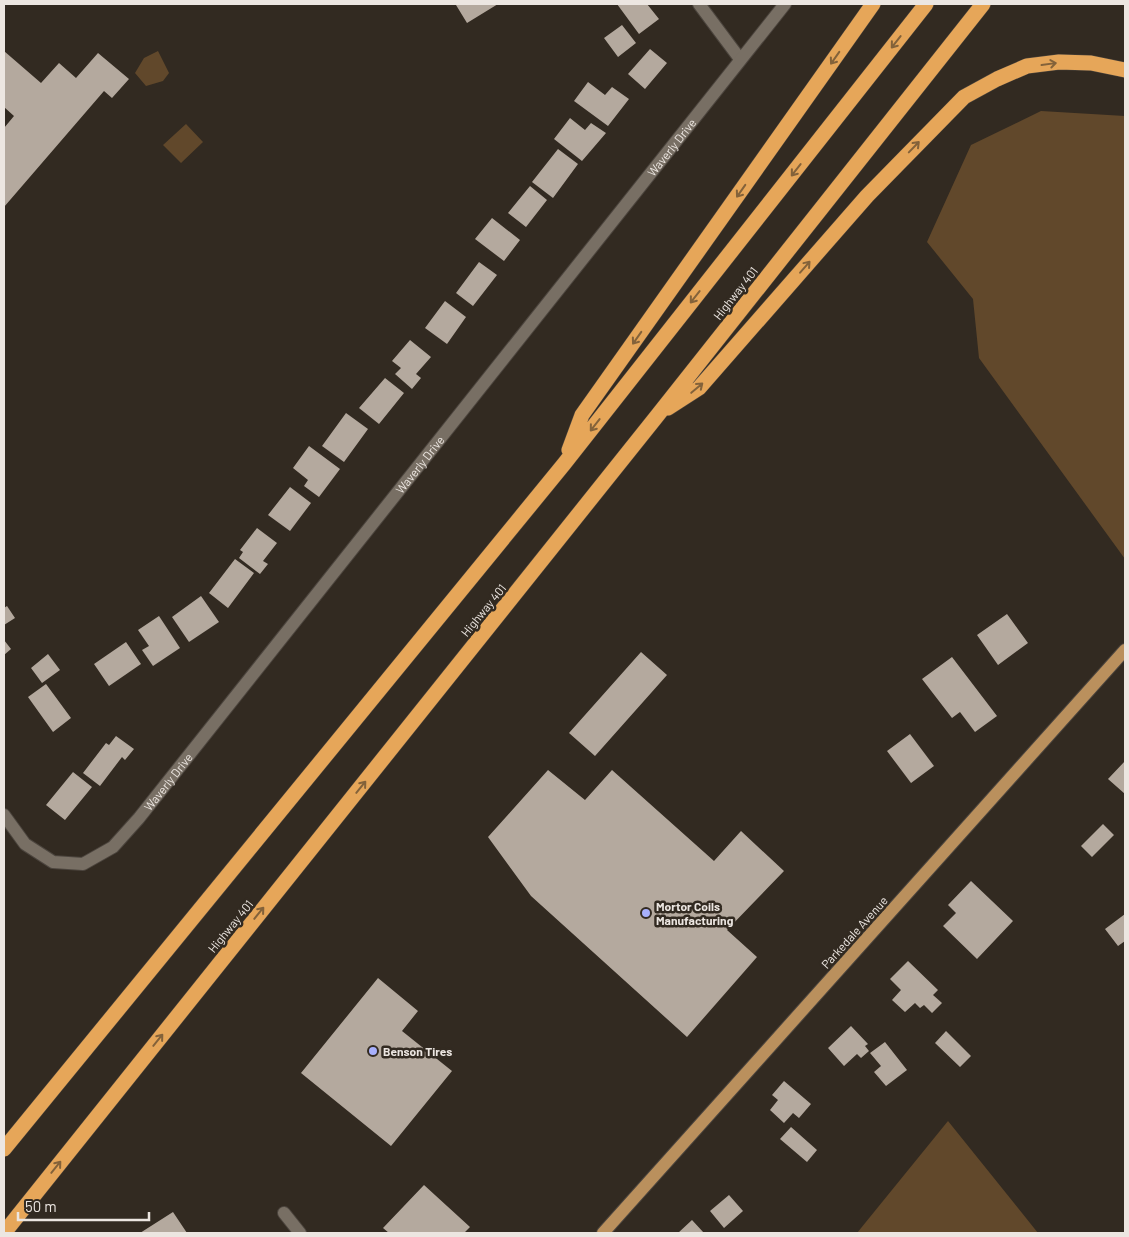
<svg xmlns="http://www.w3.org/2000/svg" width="1129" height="1237" viewBox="0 0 1129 1237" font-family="Barlow,sans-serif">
<rect width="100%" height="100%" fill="#322a21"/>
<path fill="#61482b" d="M 158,51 L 169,73 L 163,81 L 146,86 L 135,73 L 144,58 Z
M 1041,111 L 1125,116 L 1125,559 L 979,358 L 973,299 L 927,242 L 971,145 Z
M 186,124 L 203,142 L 181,163 L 163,145 Z
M 948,1121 L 1038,1233 L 857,1233 Z"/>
<path fill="#b4a99e" d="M 459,4 L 498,4 L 467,23 L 456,5 Z
M 617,4 L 647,4 L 659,19 L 639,34 Z
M 622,25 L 636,43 L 618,57 L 604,38 Z
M 650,49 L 667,63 L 645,89 L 628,74 Z
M 4,51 L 41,83 L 59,63 L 76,78 L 98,53 L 129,79 L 112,98 L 104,91 L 4,207 L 4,128 L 14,116 L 4,107 Z
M 588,82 L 605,95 L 612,87 L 629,99 L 608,126 L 574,101 Z
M 570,118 L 585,130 L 591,123 L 606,133 L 582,161 L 554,139 Z
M 558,149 L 578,164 L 553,198 L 532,182 Z
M 530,186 L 547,200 L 526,227 L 508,213 Z
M 492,218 L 520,240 L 504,261 L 475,239 Z
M 479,262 L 497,275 L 473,306 L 456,293 Z
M 445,301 L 466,317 L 447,344 L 425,328 Z
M 410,340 L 431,357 L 416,374 L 421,378 L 412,389 L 395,374 L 401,368 L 392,361 Z
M 385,378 L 404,393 L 379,424 L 359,408 Z
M 346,413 L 368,429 L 344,462 L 322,446 Z
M 309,446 L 340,469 L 319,497 L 304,486 L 308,480 L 293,468 Z
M 290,487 L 311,503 L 290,531 L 268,515 Z
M 257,528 L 277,543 L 263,561 L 268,564 L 260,574 L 239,558 L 243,552 L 240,550 Z
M 235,559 L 254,573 L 228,608 L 209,593 Z
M 201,596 L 219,622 L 189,642 L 172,617 Z
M 7,606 L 15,618 L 4,625 L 4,608 Z
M 1007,614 L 1028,643 L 998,665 L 977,635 Z
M 159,616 L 180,648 L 153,666 L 142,650 L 149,646 L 138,630 Z
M 4,640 L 11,649 L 4,655 Z
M 126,642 L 141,664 L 109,686 L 94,664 Z
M 641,652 L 667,675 L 595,756 L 569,733 Z
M 48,654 L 60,670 L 42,683 L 31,668 Z
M 952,657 L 997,716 L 975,732 L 960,712 L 952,718 L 922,679 Z
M 46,684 L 71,718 L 53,732 L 28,697 Z
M 910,734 L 934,766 L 911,783 L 887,751 Z
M 116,736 L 134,749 L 125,760 L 122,757 L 100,786 L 83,773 L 106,743 L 109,745 Z
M 1125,761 L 1125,794 L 1108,779 Z
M 548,770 L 585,800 L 612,770 L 714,861 L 741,831 L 784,871 L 727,930 L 757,957 L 687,1037 L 531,896 L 488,837 Z
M 73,772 L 92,787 L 65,820 L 46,805 Z
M 1103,824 L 1114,835 L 1092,857 L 1081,846 Z
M 971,881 L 1013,921 L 977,959 L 943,926 L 956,913 L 948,905 Z
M 1125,914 L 1125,941 L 1118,946 L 1105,929 Z
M 908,961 L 938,990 L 933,995 L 942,1003 L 932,1013 L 924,1005 L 920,1008 L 915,1003 L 905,1012 L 892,1000 L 901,990 L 890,979 Z
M 378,978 L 418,1011 L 402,1031 L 452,1071 L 391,1146 L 301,1073 Z
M 851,1026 L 868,1044 L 865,1046 L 869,1051 L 861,1058 L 857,1054 L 844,1066 L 828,1048 Z
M 946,1031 L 971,1056 L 960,1067 L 935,1043 Z
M 885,1042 L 907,1070 L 886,1086 L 874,1072 L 881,1066 L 870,1053 Z
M 784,1081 L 811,1104 L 799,1118 L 793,1113 L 784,1123 L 770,1110 L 778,1100 L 772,1095 Z
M 791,1127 L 817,1150 L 807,1162 L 780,1139 Z
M 424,1185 L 470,1227 L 464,1233 L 389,1233 L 383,1228 Z
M 729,1195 L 743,1211 L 724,1228 L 710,1211 Z
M 173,1212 L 187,1233 L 140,1233 Z
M 692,1220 L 704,1233 L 678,1233 Z"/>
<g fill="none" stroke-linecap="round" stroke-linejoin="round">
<g stroke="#4c453e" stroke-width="14">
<g id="minor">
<path d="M 699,4 L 740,59"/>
<path id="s1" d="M 4,815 L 25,844 L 53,862 L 83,864 L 113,847 L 139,818 L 785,4"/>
<path d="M 284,1213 L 300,1233"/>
</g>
</g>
<g stroke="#4c453e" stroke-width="14">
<path id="major" d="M 603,1233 L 1125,650"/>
</g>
<g stroke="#4c453e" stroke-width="16">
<path id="highway" d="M 668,408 L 699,388 L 867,196 L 964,97 L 997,79 L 1027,66 L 1059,62 L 1091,63 L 1125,70
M 569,450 L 582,415 L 873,4
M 4,1149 L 564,464 L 926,4
M 4,1233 L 657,416 L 983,4"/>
</g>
<use href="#minor" stroke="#786f64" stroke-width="12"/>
<use href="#major" stroke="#ba905d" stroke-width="12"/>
<use href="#highway" stroke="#e6a659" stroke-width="15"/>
</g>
<defs><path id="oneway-shaft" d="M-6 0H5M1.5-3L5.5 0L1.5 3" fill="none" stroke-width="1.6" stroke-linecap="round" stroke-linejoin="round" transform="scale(1.25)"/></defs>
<g stroke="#83623a">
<use href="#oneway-shaft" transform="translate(896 42) rotate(128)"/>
<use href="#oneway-shaft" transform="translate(835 58) rotate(125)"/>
<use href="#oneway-shaft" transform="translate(1049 64) rotate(-8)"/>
<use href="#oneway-shaft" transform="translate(914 147) rotate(-46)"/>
<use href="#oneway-shaft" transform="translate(796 170) rotate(128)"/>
<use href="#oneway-shaft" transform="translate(741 191) rotate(125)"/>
<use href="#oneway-shaft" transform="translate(805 267) rotate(-49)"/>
<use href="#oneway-shaft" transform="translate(695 297) rotate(128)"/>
<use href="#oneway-shaft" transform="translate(637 338) rotate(125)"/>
<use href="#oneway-shaft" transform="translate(697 388) rotate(-40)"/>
<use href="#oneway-shaft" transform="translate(595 425) rotate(128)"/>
<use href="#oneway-shaft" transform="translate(361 787) rotate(-51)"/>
<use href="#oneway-shaft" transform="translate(259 913) rotate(-51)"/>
<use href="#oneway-shaft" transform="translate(158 1040) rotate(-51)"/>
<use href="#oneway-shaft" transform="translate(56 1167) rotate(-51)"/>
</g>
<g fill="#a8b0fc" stroke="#322a21" stroke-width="2">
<circle cx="646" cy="913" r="5"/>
<circle cx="373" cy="1051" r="5"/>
</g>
<g text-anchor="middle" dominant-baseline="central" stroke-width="5" stroke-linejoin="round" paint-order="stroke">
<g font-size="12" fill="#ece6e1" stroke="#322a21">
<text stroke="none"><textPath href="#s1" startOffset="1029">Waverly Drive</textPath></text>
<text transform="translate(735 293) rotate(-52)">Highway 401</text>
<text stroke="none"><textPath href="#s1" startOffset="624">Waverly Drive</textPath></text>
<text transform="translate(483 610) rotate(-51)">Highway 401</text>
<text stroke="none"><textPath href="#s1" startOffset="219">Waverly Drive</textPath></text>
<text transform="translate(230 926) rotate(-51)">Highway 401</text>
<text transform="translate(854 932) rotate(-48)">Parkedale Avenue</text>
</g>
<g font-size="12" font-weight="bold" fill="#ece6e1" stroke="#322a21" text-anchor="start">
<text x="656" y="906">Mortor Coils<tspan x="656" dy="14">Manufacturing</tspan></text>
<text x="383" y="1051">Benson Tires</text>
</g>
</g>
<rect width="1129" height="1237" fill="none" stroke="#ece6e1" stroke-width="10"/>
<path d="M18 1212v8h131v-8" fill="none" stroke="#ece6e1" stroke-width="2.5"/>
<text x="25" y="1212" font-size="15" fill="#ece6e1" stroke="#322a21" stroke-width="4" paint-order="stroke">50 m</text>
</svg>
